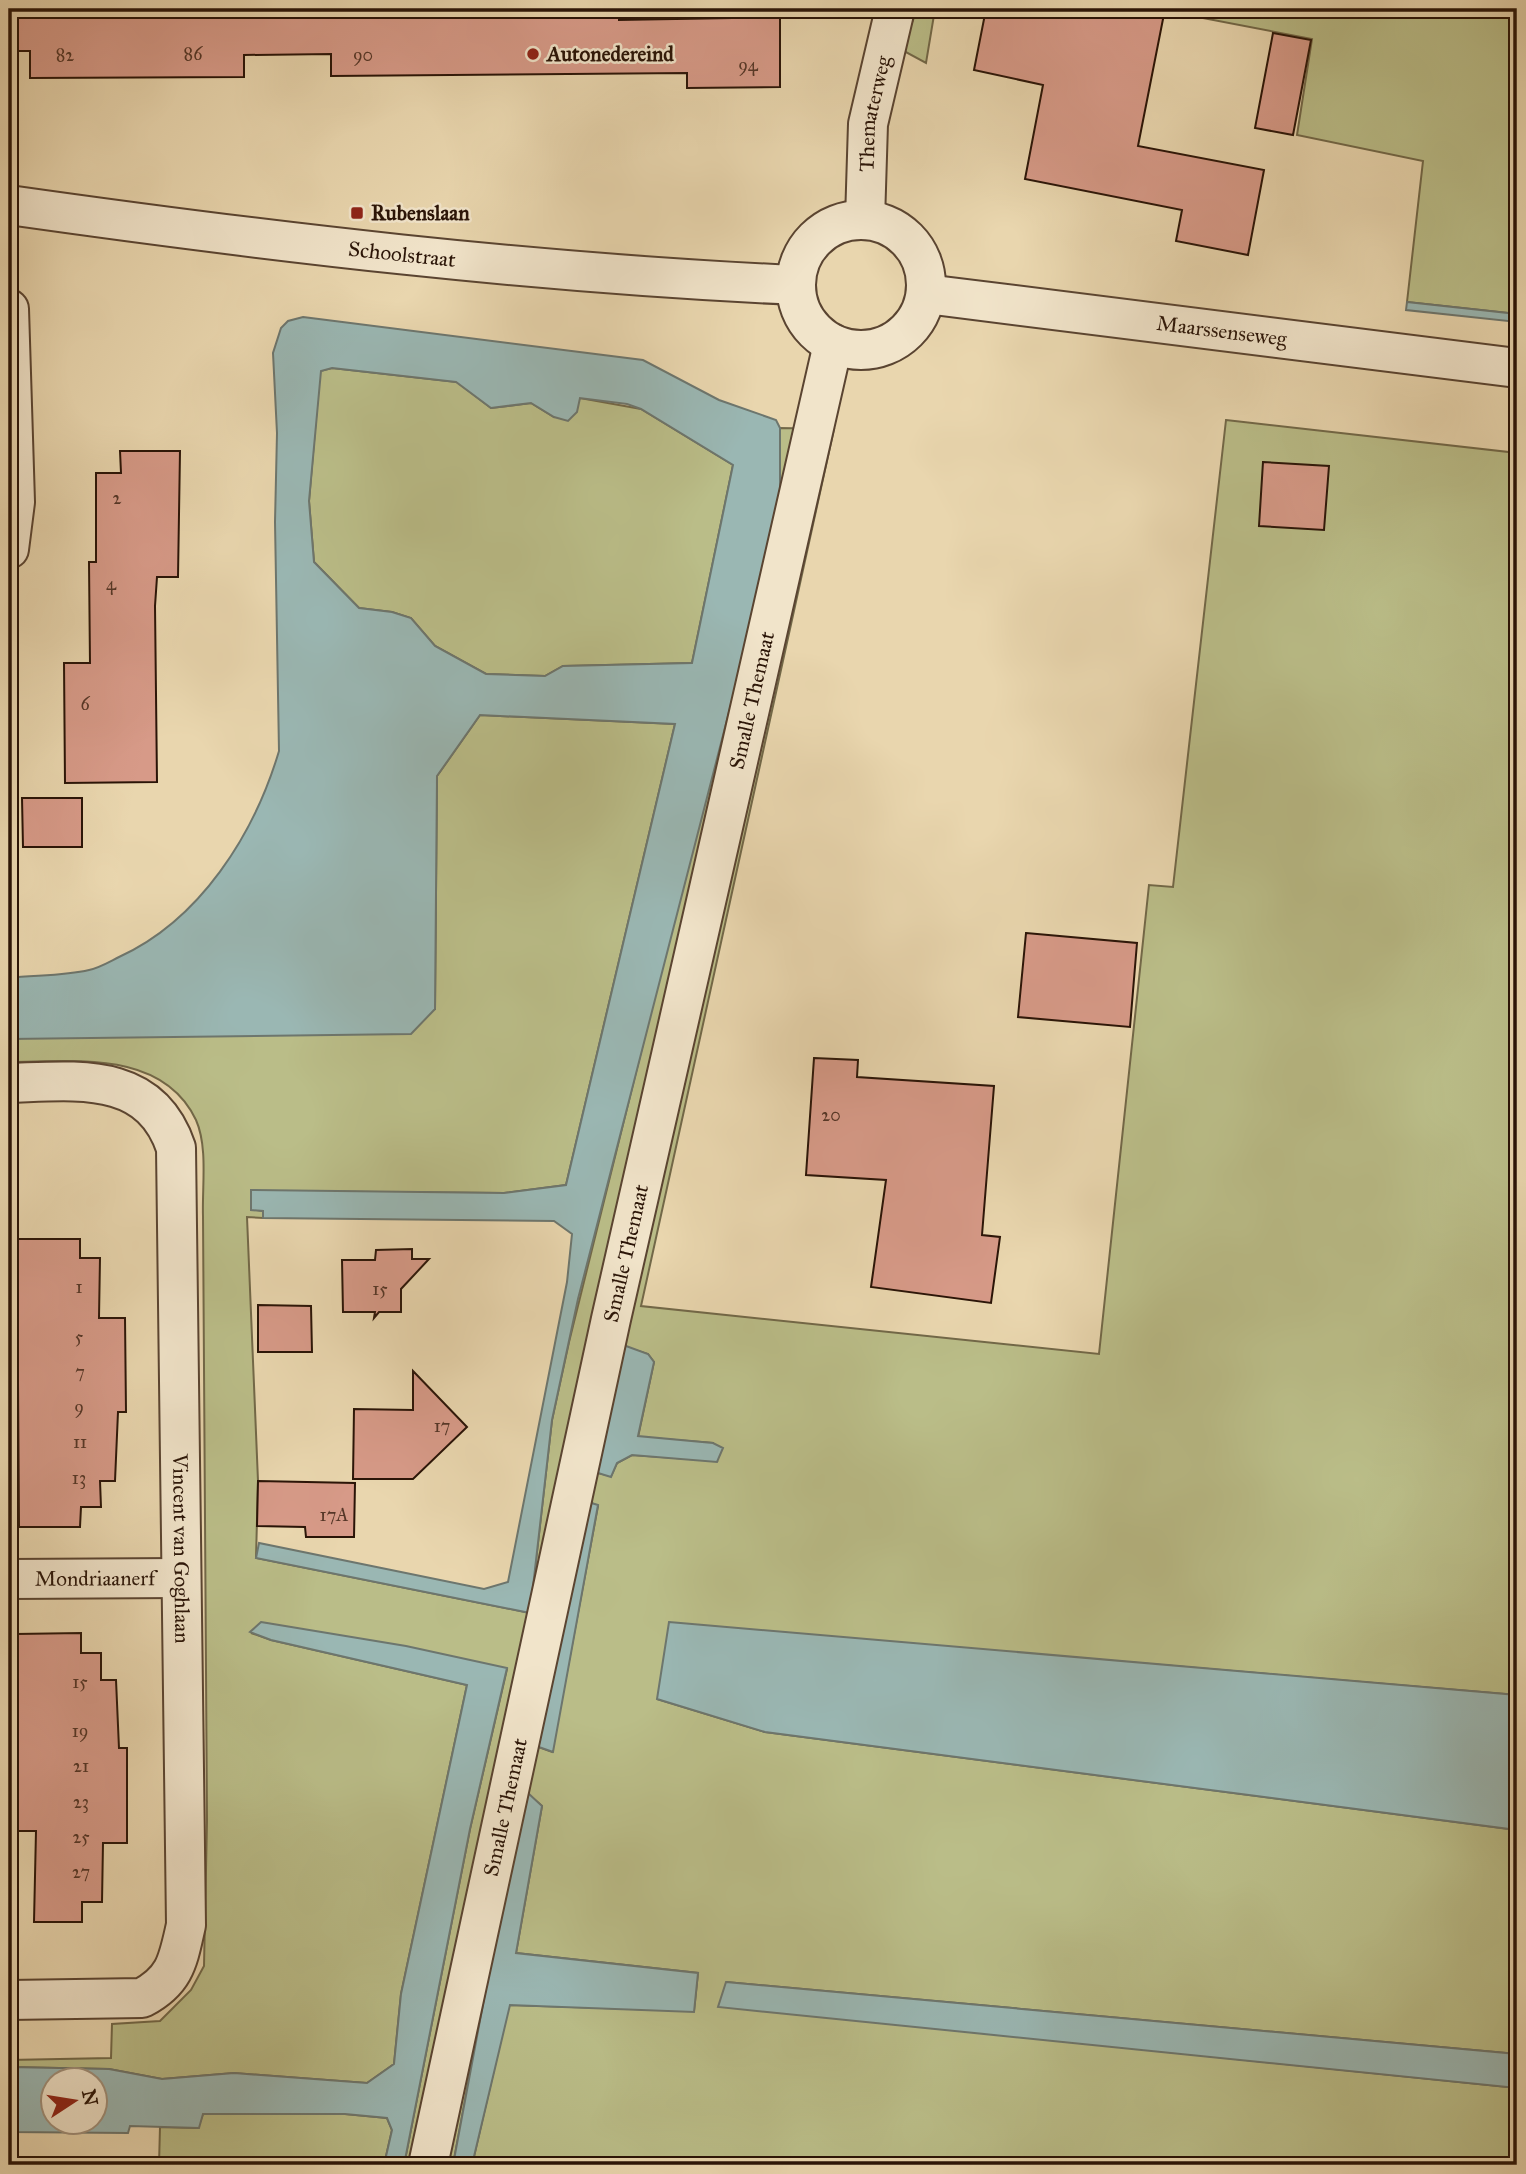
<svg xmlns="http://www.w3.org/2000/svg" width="1526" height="2174" viewBox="0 0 1526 2174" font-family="'IM FELL Great Primer',serif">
<rect width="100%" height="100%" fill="#e9d6ae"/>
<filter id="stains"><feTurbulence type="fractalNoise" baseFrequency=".00286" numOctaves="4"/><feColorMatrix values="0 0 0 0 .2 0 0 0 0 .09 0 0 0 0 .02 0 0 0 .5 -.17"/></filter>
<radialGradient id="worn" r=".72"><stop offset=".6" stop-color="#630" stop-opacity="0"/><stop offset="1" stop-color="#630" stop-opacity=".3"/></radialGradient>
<path fill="#babd88" stroke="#726848" stroke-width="2" fill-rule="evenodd" d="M 917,9 L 935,9 L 926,63 L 902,50 Z
M 1156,9 L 1517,9 L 1517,314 L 1407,302 L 1423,161 L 1297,135 L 1312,39 Z
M 332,368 L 457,382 L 491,408 L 531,403 L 554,417 L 580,398 L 641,409 L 733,465 L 692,663 L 563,666 L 545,676 L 486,674 L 435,646 L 411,618 L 392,612 L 359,608 L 314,562 L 309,501 L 320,371 Z
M 1226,420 L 1517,453 L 1517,1695 L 924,1645 L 657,1699 L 765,1732 L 1517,1830 L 1517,2054 L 726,1982 L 1082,2043 L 1517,2088 L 1517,2165 L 472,2165 L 509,2005 L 694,2011 L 698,1973 L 516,1953 L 542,1806 L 528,1794 L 520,1806 L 453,2165 L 404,2165 L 470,1829 L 507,1669 L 251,1633 L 271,1640 L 467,1685 L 401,1994 L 394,2064 L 367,2083 L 234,2073 L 162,2079 L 109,2069 L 9,2067 L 9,2060 L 111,2058 L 112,2024 L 160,2021 L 191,1990 L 204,1966 L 207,1821 L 203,1216 C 202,1187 208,1147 196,1120 C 162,1049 73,1062 9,1062 L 9,1039 L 435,1009 L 437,776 L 480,715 L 675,724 L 566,1185 L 504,1193 L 251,1191 L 251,1209 L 263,1211 L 263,1218 L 247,1217 L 258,1481 L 256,1558 L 530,1613 L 552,1420 L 569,1342 L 780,492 L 780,428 L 834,429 L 641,1306 L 1099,1354 L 1149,885 L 1173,887 ZM 626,1347 L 648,1354 L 654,1362 L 638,1437 L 713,1443 L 717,1461 L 632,1455 L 617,1463 L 611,1476 L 598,1473 ZM 589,1502 L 598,1506 L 552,1752 L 536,1746 Z
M 203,2114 L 345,2114 L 387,2118 L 392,2130 L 384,2165 L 159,2165 L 160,2127 L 198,2128 Z"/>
<path fill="#9ab7b3" stroke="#6d766e" stroke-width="2" fill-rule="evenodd" d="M 1407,302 L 1517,314 L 1517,322 L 1406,310 Z
M 303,317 L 643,360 L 719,400 L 776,420 L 780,428 L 780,492 L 746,646 L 578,1299 L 552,1420 L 530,1613 L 256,1558 L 259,1543 L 484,1589 L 508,1582 L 567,1282 L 572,1234 L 554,1221 L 263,1218 L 263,1211 L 251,1210 L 251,1190 L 504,1193 L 566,1185 L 675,724 L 480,715 L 437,776 L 435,1009 L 411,1034 L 9,1039 L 9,978 C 35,975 64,976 89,970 C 99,968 109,962 119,957 C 200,920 254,835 279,751 L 275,522 L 277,433 L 273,353 L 281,328 L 288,321 ZM 332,368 L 456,382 L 491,408 L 531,403 L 554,417 L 568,421 L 577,412 L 580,398 L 627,404 L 641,409 L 733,465 L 692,663 L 563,666 L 545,676 L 486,674 L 435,646 L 411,618 L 392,612 L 359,608 L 314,562 L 309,501 L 321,371 Z
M 626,1346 L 648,1354 L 654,1362 L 638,1436 L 713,1443 L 723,1448 L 717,1462 L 632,1455 L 617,1463 L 611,1477 L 598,1473 L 596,1450 L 616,1355 Z
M 588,1502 L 598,1505 L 553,1752 L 536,1746 Z
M 261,1622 L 406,1646 L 507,1668 L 470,1829 L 404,2165 L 384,2165 L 392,2130 L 387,2118 L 345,2114 L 203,2114 L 199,2128 L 130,2126 L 128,2133 L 9,2132 L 9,2067 L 109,2069 L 162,2079 L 234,2073 L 367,2083 L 394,2064 L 401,1994 L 467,1685 L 271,1640 L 250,1632 ZM 52,2080 L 94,2080 L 94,2122 L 52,2122 Z
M 669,1622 L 1517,1695 L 1517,1830 L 765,1732 L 657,1699 Z
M 528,1793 L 542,1806 L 516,1953 L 698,1973 L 694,2012 L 510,2005 L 472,2165 L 453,2165 L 520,1806 Z
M 726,1982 L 1517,2054 L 1517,2088 L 718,2007 Z"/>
<path fill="#d79a88" stroke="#2a1407" stroke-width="2" d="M 9,9 L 619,9 L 619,20 L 732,18 L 732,9 L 780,9 L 780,87 L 687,88 L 687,73 L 331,76 L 331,54 L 244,55 L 244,77 L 30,78 L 30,51 L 9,51 Z
M 986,9 L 1136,9 L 1164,14 L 1138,146 L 1264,170 L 1248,255 L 1176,241 L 1182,210 L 1025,179 L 1043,85 L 974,70 Z
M 1273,33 L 1311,40 L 1293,135 L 1255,128 Z
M 120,451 L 180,451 L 178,577 L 157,577 L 155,606 L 157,782 L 65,783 L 64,663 L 90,663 L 89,562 L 96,562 L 96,473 L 121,473 Z
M 1263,462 L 1329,466 L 1324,530 L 1259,526 Z
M 22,798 L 82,798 L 82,847 L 23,847 Z
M 1026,933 L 1137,943 L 1130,1027 L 1018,1017 Z
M 814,1058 L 858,1060 L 857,1077 L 994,1086 L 982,1235 L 1000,1237 L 991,1303 L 871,1287 L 886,1180 L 806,1175 Z
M 17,1239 L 80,1239 L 80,1258 L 100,1258 L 99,1318 L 125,1318 L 126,1412 L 118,1412 L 115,1481 L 100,1481 L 101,1507 L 81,1507 L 80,1527 L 19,1527 Z
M 412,1249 L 412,1259 L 429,1259 L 401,1289 L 401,1312 L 379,1312 L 374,1318 L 375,1312 L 343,1312 L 342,1260 L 375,1260 L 376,1250 Z
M 258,1305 L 311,1306 L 312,1352 L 258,1352 Z
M 413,1371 L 467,1427 L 413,1479 L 353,1479 L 354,1409 L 413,1410 Z
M 258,1481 L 355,1483 L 354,1537 L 306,1537 L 305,1527 L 257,1526 Z
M 81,1633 L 81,1653 L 101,1653 L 101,1680 L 116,1680 L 119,1748 L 127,1748 L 127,1843 L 103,1843 L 102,1902 L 82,1902 L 82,1922 L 34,1922 L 36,1831 L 17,1831 L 16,1796 L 9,1796 L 9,1760 L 17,1761 L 16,1634 Z"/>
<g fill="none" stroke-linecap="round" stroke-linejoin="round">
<g stroke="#5a4431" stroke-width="42">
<g id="minor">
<path d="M 9,309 L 15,502 L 9,549"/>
<path id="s1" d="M 9,1083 C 76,1081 150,1070 176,1148 L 186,1925 C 178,1960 176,1980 142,1998 L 9,2000"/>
<path id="s2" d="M 9,1579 L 179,1578"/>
<path id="s3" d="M 428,2165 L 611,1319 L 833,344"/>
</g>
</g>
<g stroke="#5a4431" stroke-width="42">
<g id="tertiary">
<path id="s4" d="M 9,205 C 270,242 532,273 796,285"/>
<path id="s5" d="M 865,220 L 868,124 L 895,9"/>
<circle cx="861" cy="285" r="65"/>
<path id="s6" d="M 926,294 L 1517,368"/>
</g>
</g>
<use href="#minor" stroke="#f1e4ca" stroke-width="38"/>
<use href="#tertiary" stroke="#f1e4ca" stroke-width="38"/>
</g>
<g fill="#8f2418" stroke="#f1e4ca" stroke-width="2.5">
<circle cx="533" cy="54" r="7"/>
<rect x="350" y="206" width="14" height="14" rx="3.5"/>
</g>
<g text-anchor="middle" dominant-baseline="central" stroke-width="5" stroke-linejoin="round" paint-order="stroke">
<g font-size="18" fill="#553627">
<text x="193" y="54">86</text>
<text x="65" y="55">82</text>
<text x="363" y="55">90</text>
<text x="748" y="65">94</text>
<text x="117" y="498">2</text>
<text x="111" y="584">4</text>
<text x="85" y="704">6</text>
<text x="831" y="1115">20</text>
<text x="79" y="1287">1</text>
<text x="380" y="1289">15</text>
<text x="79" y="1337">5</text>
<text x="80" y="1372">7</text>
<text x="79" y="1407">9</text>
<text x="442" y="1426">17</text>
<text x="80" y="1442">11</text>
<text x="79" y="1478">13</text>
<text x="334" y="1515">17A</text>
<text x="80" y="1682">15</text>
<text x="80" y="1731">19</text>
<text x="81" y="1766">21</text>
<text x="81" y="1802">23</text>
<text x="81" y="1837">25</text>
<text x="81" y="1872">27</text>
</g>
<g font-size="21" font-weight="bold" fill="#2a1407" stroke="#f1e4ca" text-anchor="start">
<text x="547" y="54">Autonedereind</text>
<text x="371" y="213">Rubenslaan</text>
</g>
<g font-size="21" fill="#2a1407" stroke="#f1e4ca">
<text stroke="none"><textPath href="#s5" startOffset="107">Thematerweg</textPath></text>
<text stroke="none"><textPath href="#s4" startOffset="396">Schoolstraat</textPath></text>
<text stroke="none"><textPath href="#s6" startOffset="298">Maarssenseweg</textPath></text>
<text stroke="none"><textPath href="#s3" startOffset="1500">Smalle Themaat</textPath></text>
<text stroke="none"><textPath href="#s3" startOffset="933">Smalle Themaat</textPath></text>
<text stroke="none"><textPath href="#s1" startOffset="597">Vincent van Goghlaan</textPath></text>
<text stroke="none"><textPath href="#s2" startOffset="86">Mondriaanerf</textPath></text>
<text stroke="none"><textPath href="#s3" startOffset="366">Smalle Themaat</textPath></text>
</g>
</g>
<rect width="1526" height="2174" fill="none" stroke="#e9d6ae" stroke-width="35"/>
<rect x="10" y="10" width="1505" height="2153" fill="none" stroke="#2a1407" stroke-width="3.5"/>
<rect x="18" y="18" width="1491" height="2139" fill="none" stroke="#2a1407" stroke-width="2"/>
<g transform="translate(74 2101) rotate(78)"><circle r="33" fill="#f1e4ca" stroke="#a1917c" stroke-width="2"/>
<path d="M0-5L12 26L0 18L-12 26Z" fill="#8f2418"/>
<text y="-10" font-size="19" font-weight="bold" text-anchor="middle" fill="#2a1407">N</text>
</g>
<rect width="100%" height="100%" filter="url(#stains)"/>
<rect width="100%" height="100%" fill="url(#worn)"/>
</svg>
